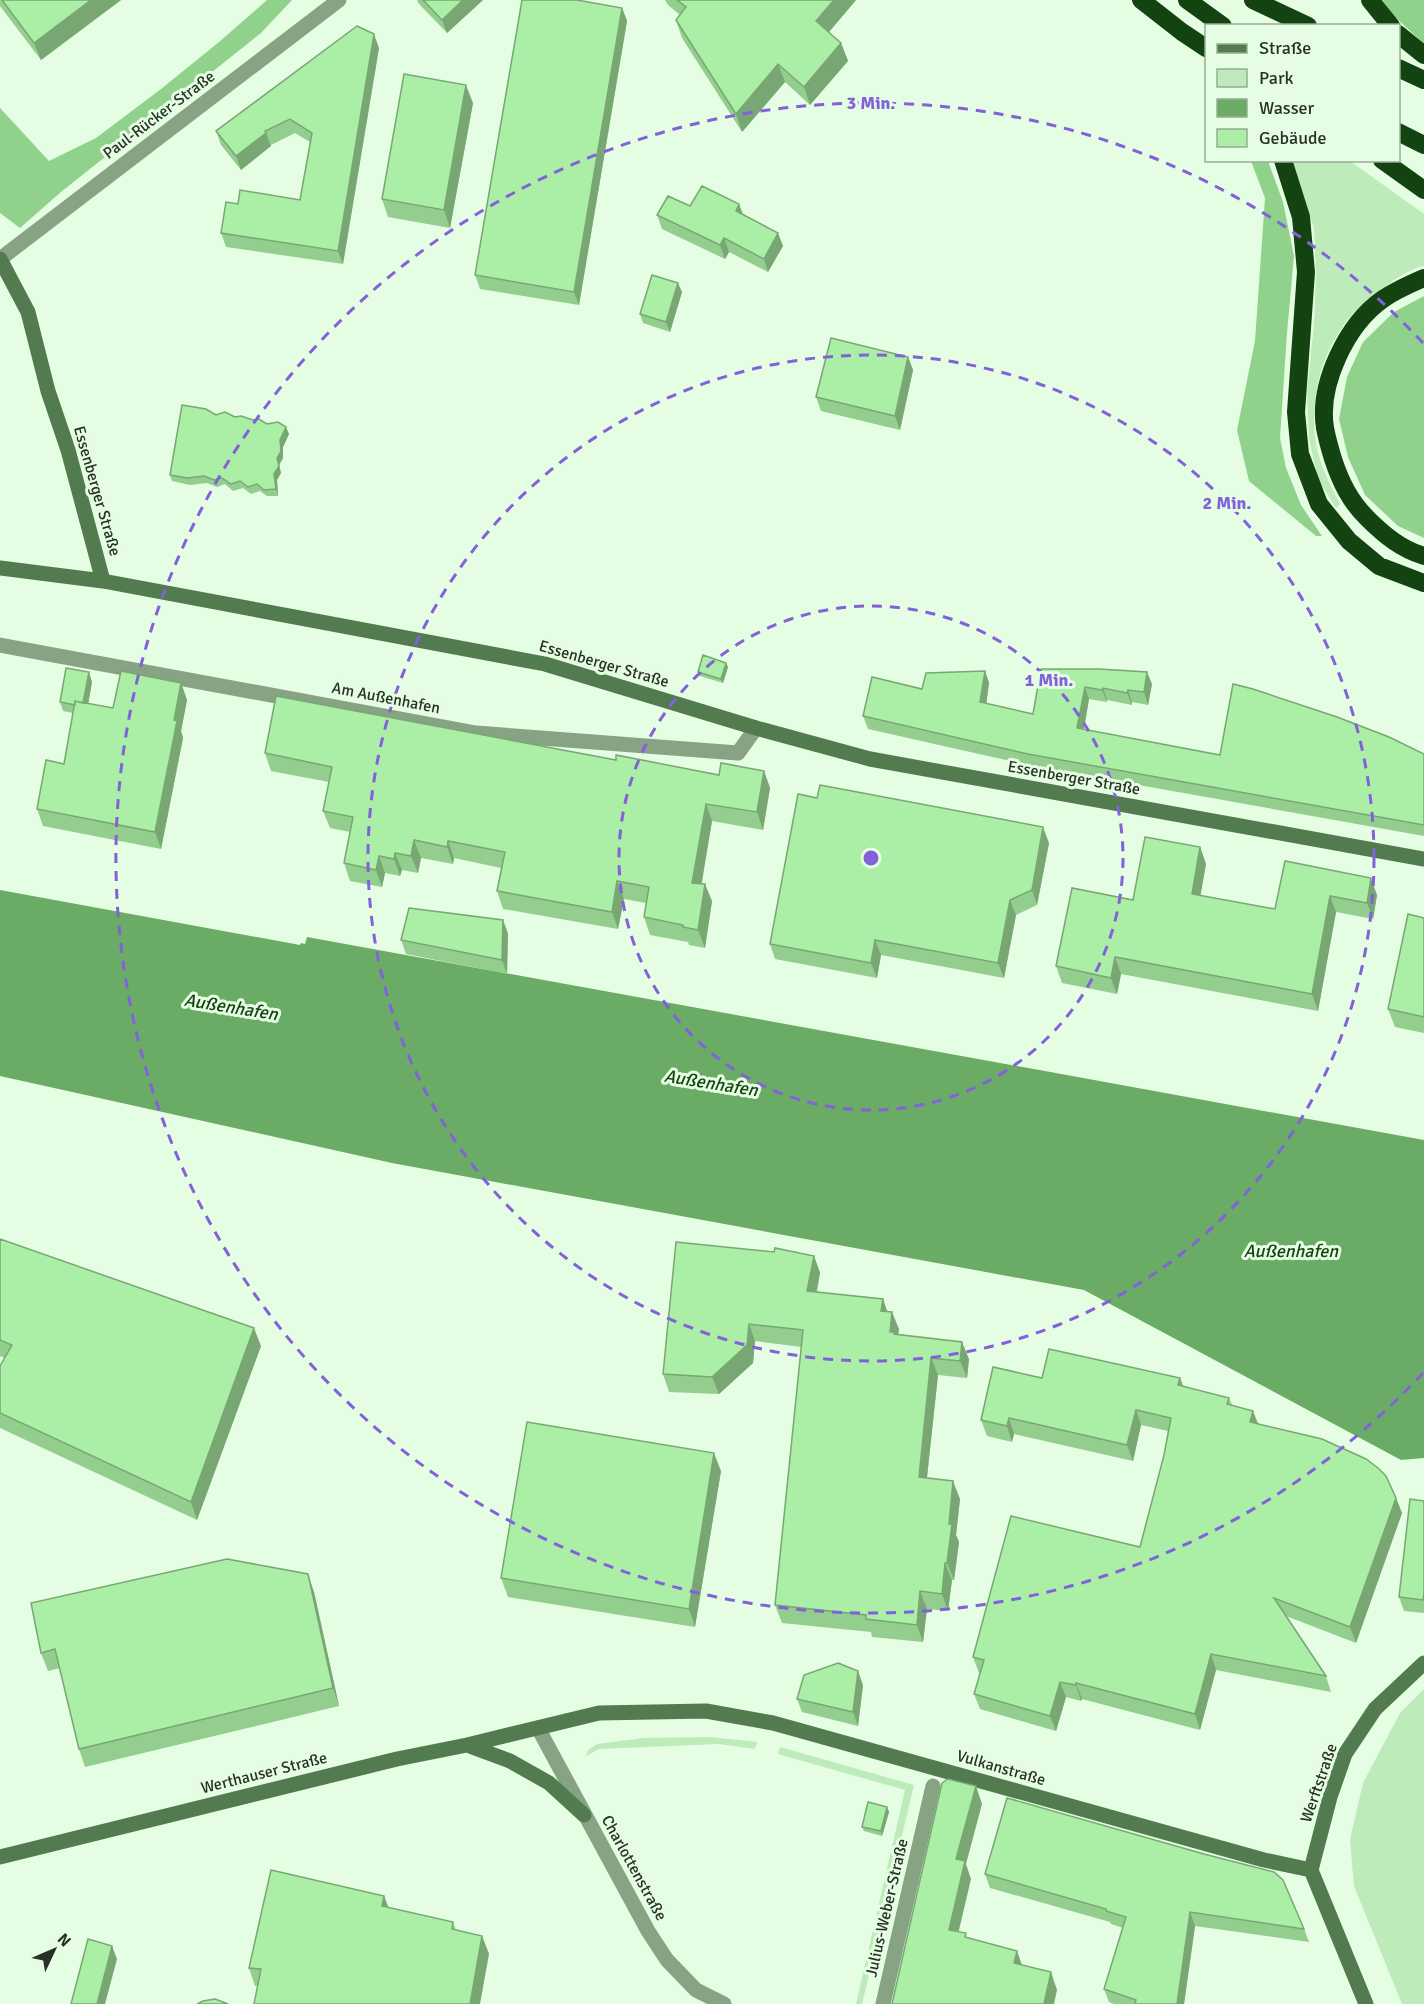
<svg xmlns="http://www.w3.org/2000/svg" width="1424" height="2004" viewBox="0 0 1424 2004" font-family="Signika,sans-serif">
<rect width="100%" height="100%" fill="#e5fde2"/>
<path fill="#beebba" d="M 1292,161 L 1350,161 L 1424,214 L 1424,266 C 1408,269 1393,281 1380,290 C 1330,324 1307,385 1316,444 C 1320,465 1330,485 1340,504 L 1336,508 L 1318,479 L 1309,439 L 1307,392 L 1314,324 L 1316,272 L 1314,229 Z
M 1424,1689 L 1424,2004 L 1402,2004 L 1354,1886 L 1350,1840 L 1363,1783 L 1400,1713 Z
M 710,1737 L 757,1742 L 755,1749 L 719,1744 L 599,1749 L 586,1756 L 588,1750 L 597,1744 L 643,1738 Z
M 780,1747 L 914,1785 L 862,2004 L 856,2004 L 905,1790 L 778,1754 Z"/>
<path fill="#90d28b" d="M 267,0 L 292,0 L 261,33 L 61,192 L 20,228 L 0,213 L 0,108 L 49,161 L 96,138 L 161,89 L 219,42 Z
M 1382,0 L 1424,0 L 1424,44 L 1390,12 Z
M 1251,161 L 1268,161 L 1283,202 L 1294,256 L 1287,333 L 1280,438 L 1286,468 L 1301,505 L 1322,536 L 1316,536 L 1249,481 L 1237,430 L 1255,341 L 1265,198 Z
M 1424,296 L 1424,538 L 1398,526 L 1365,495 L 1348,457 L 1339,419 L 1347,377 L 1363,342 L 1394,312 Z"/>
<path fill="#6aab66" d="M 0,890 L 300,945 L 301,943 L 305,944 L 307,937 L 1424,1140 L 1424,1458 L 1401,1460 L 1084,1290 L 392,1163 L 0,1076 Z"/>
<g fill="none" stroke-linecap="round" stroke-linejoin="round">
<path stroke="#87a384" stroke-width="15" d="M 0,259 L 339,0
M 0,645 L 476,733 L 738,753 L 756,728
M 538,1728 L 648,1931 L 667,1960 L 696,1990 L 724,2004
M 883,2004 L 933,1786"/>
<path stroke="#527b4f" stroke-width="15" d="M 0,259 L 28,312 L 48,391 L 68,450 L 103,581
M 0,568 L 103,581 L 545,664 L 756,728 L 870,759 L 1424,859
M 467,1745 L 510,1761 L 549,1783 L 584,1815
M 0,1857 L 397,1759 L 467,1745 L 599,1713 L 706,1711 L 773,1723 L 1264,1860 L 1311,1870
M 1311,1870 L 1330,1797 L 1345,1754 L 1375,1709 L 1424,1663
M 1311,1870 L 1366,2004"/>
<path stroke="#124310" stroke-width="18" d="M 1141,0 L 1182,32 L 1206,48
M 1187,0 L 1223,26
M 1253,0 L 1308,26
M 1370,0 L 1391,26
M 1398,34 L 1424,55
M 1398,68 L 1424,80
M 1398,132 L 1424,145
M 1283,160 L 1301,217 L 1306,272 L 1296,412 L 1300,454 L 1319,504 L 1349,541 L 1379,566 L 1424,583
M 1382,160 L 1424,190
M 1424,278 C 1410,284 1396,290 1383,299 C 1347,324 1318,384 1325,428 C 1327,439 1330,449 1333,459 C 1341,483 1350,501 1367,518 C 1384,535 1401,549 1424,556"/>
</g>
<path fill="#93ce8f" d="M 0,0 L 121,0 L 41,60 L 0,6 Z
M 417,0 L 483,0 L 447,33 L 419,4 Z
M 522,0 L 582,0 L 582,1 L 622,8 L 627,21 L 579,305 L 480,289 L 475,275 Z
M 665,0 L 856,0 L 829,32 L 841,43 L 848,61 L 810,105 L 785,82 L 742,132 L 682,38 L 676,20 L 680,15 L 668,5 Z
M 379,48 L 343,264 L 226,247 L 221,233 L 238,204 L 300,200 L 310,142 L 295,133 L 271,145 L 271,146 L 241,170 L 221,145 L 216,131 Z
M 473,103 L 450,228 L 388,217 L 382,199 Z
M 739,204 L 743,215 L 783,246 L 768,272 L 729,252 L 725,259 L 662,229 L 657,215 L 690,206 Z
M 682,292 L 670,332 L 643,323 L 640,314 Z
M 908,357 L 913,370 L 900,430 L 821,411 L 816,397 Z
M 216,415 L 253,420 L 267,424 L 289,434 L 283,447 L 283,458 L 279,465 L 281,473 L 277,480 L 278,496 L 267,496 L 260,491 L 251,494 L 243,488 L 233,491 L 225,484 L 217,487 L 207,483 L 190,485 L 172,481 L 170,475 Z
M 726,663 L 728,667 L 723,683 L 700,676 L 698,672 Z
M 1041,669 L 1152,684 L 1148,705 L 1132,702 L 1132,705 L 1107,700 L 1107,702 L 1089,699 L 1084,729 L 1220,755 L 1424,754 L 1424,836 L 1032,766 L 868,729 L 863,716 L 922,689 L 985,671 L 989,683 L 986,703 L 1033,714 Z
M 92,682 L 88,704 L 113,708 L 181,683 L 187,700 L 181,731 L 183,738 L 161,849 L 43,826 L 37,809 L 64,764 L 73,713 L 63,711 L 60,702 Z
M 265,753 L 616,760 L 719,775 L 764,771 L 770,788 L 763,830 L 712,821 L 701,883 L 712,901 L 705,948 L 689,945 L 688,942 L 650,935 L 644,917 L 646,903 L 624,899 L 618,929 L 503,909 L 497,891 L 501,868 L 454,858 L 453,864 L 421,858 L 418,873 L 402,870 L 400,876 L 385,873 L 382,887 L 350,881 L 344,863 L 350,832 L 330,828 L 323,811 L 329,782 L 271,771 Z
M 1049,843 L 1037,905 L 1016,915 L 1004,978 L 881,955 L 877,978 L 775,959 L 770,944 Z
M 1200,847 L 1206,864 L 1200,895 L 1275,909 L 1285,861 L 1377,895 L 1373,919 L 1336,912 L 1318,1011 L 1121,974 L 1117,994 L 1062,983 L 1056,966 L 1133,900 Z
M 1424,918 L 1424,1033 L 1395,1027 L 1388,1009 Z
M 503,920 L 508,934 L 507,974 L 406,954 L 401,940 Z
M 0,1239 L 261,1346 L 197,1520 L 0,1428 L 0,1366 L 5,1358 L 0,1356 Z
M 774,1252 L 814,1256 L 820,1273 L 817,1292 L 883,1299 L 887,1311 L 899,1329 L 898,1335 L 969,1359 L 967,1378 L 938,1375 L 927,1478 L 960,1499 L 956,1535 L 959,1542 L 954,1580 L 952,1580 L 948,1611 L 927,1609 L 923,1642 L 872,1637 L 871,1632 L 782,1623 L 775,1605 L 802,1347 L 755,1341 L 753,1363 L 719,1394 L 669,1392 L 663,1374 Z
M 1042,1378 L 1180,1378 L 1183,1386 L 1229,1398 L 1232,1405 L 1258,1423 L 1396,1498 L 1402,1513 L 1356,1643 L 1286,1616 L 1326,1676 L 1331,1692 L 1216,1670 L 1200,1730 L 1082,1699 L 1081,1701 L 1066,1697 L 1056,1731 L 980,1709 L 974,1694 L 980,1673 L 979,1673 L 973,1657 L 1140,1547 L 1164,1455 L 1168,1431 L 1141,1425 L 1133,1461 L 1014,1434 L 1012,1442 L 987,1436 L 981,1420 Z
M 721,1471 L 695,1627 L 508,1597 L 501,1578 Z
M 1424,1501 L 1424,1613 L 1404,1611 L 1399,1597 Z
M 314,1592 L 339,1706 L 85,1767 L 79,1749 L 60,1668 L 48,1671 L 41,1653 L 31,1603 Z
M 863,1685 L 858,1726 L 802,1712 L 797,1699 Z
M 887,1807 L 889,1812 L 882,1836 L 864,1831 L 862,1827 Z
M 985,1874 L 1304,1929 L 1309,1942 L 1195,1926 L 1184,2004 L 1114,2004 L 1109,2002 L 1104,1989 L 1123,1928 L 1111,1924 L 1110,1922 L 990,1888 Z
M 384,1896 L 388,1907 L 453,1922 L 456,1930 L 482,1936 L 489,1954 L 255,1986 L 249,1968 Z"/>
<path fill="#78a774" d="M 91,0 L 121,0 L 41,60 L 34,43 Z
M 463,0 L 483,0 L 447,33 L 442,20 Z
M 834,0 L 856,0 L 823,39 L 816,21 Z
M 622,8 L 627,21 L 579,305 L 574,292 Z
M 374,34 L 379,48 L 343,264 L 338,251 Z
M 841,43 L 848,61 L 810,105 L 804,87 Z
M 778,64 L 785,82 L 742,132 L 736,114 Z
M 466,85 L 473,103 L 450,228 L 444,210 Z
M 266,133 L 271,146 L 241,170 L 236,156 Z
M 739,204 L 744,218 L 736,211 Z
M 778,233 L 783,246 L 768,272 L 764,259 Z
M 724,238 L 729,252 L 725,259 L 720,245 Z
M 678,283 L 682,292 L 670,332 L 666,322 Z
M 908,357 L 913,370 L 900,430 L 895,416 Z
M 286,427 L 289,434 L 283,447 L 283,458 L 279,465 L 281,473 L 277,480 L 278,496 L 276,489 L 274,474 L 280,440 Z
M 726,663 L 728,667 L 723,683 L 721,679 Z
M 985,671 L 989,683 L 985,714 L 980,702 Z
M 89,672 L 92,682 L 86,716 L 83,706 Z
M 1147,672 L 1152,684 L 1148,705 L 1144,692 Z
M 181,683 L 187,700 L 181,731 L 183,738 L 161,849 L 155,832 Z
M 1085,687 L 1089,699 L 1082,740 L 1077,728 Z
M 1103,688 L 1107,700 L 1107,702 L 1102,690 Z
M 1128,690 L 1132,702 L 1132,705 L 1127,693 Z
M 764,771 L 770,788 L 763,830 L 757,812 Z
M 706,804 L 712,821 L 699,900 L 692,883 Z
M 1043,827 L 1049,843 L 1037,905 L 1032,890 Z
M 414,840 L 421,858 L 418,873 L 411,856 Z
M 448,841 L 454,858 L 453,864 L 447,847 Z
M 1200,847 L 1206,864 L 1198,910 L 1192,894 Z
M 395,853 L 402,870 L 400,876 L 394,859 Z
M 379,856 L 385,873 L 382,887 L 376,870 Z
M 1371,878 L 1377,895 L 1373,919 L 1367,903 Z
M 617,881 L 624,899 L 618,929 L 612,912 Z
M 705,884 L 712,901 L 705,948 L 698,930 Z
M 1330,896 L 1336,912 L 1318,1011 L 1312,994 Z
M 1010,900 L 1016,915 L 1004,978 L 998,963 Z
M 503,920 L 508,934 L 507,974 L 502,960 Z
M 875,940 L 881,955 L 877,978 L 871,963 Z
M 1115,957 L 1121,974 L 1117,994 L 1111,978 Z
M 814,1256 L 820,1273 L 813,1308 L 807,1291 Z
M 883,1299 L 889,1317 L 881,1311 Z
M 892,1312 L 899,1329 L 897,1341 L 890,1332 Z
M 749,1324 L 755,1341 L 753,1363 L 719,1394 L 712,1377 Z
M 254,1328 L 261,1346 L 197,1520 L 191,1502 Z
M 962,1342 L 969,1359 L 967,1378 L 960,1361 Z
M 931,1358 L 938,1375 L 925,1495 L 919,1477 Z
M 1180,1378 L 1186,1394 L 1178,1385 Z
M 1136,1410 L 1141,1425 L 1133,1461 L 1127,1445 Z
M 1253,1411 L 1259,1426 L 1250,1422 Z
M 1009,1418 L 1014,1434 L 1012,1442 L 1007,1426 Z
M 714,1453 L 721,1471 L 695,1627 L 689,1609 Z
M 953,1481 L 960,1499 L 956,1535 L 959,1542 L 954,1580 L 947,1563 L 949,1524 Z
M 1396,1498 L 1402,1513 L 1356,1643 L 1350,1627 Z
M 945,1563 L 952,1580 L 948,1611 L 942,1594 Z
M 308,1574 L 314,1592 L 339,1706 L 333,1688 Z
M 920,1591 L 927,1609 L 923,1642 L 917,1625 Z
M 1211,1654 L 1216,1670 L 1200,1730 L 1195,1714 Z
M 858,1671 L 863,1685 L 858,1726 L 853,1712 Z
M 1060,1682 L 1066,1697 L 1056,1731 L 1050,1716 Z
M 1076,1683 L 1082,1699 L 1081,1701 L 1076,1685 Z
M 976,1786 L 982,1804 L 966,1864 L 971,1879 L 955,1947 L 949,1930 L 956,1859 Z
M 887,1807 L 889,1812 L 882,1836 L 881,1831 Z
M 384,1896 L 391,1914 L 382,1906 Z
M 1190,1912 L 1195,1926 L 1184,2004 L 1177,2004 Z
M 482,1936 L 489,1954 L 480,2004 L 470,2004 Z
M 112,1946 L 117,1959 L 105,2004 L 97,2004 Z
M 1017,1951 L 1023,1968 L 1014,1963 Z
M 1051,1972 L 1057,1990 L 1054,2004 L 1044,2004 Z"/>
<path fill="#abefa6" stroke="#78a774" stroke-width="1.5" d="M 2,0 L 91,0 L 34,43 Z
M 423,0 L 463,0 L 442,20 Z
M 522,0 L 577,0 L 622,8 L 574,292 L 475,275 Z
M 677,0 L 834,0 L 816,21 L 841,43 L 804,87 L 778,64 L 736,114 L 676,20 L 686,7 Z
M 357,26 L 374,34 L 338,251 L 221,233 L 226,202 L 238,204 L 240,190 L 300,200 L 312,133 L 290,119 L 265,131 L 266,133 L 236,156 L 216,131 Z
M 404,74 L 466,85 L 444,210 L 382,199 Z
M 702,186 L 739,204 L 736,211 L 778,233 L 764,259 L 724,238 L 720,245 L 657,215 L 668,196 L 690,206 Z
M 652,275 L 678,283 L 666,322 L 640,314 Z
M 831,338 L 908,357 L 895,416 L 816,397 Z
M 182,405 L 206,409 L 216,415 L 225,412 L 235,417 L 241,416 L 253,420 L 259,419 L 267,424 L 278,422 L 286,427 L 280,440 L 281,451 L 277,458 L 279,466 L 274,474 L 276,489 L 264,490 L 257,484 L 248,487 L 240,481 L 231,484 L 222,478 L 214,480 L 204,476 L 188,478 L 170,475 Z
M 703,655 L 726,663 L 721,679 L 698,672 Z
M 66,668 L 89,672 L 83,703 L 75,701 L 75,705 L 60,702 Z
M 1041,669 L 1099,669 L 1147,672 L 1144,692 L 1128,690 L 1127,693 L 1103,688 L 1102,690 L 1085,687 L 1077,728 L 1220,755 L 1233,684 L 1253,689 L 1337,717 L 1389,737 L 1424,754 L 1424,825 L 1028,754 L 863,716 L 872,677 L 922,689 L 926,673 L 985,671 L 980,702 L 1033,714 Z
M 121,671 L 181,683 L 174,720 L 177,721 L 155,832 L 37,809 L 46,760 L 64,764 L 75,701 L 113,708 Z
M 276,696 L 616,760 L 616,755 L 719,775 L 721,763 L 764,771 L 757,812 L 706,804 L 692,883 L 705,884 L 698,930 L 683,927 L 683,925 L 644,917 L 649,887 L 617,881 L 612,912 L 497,891 L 505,852 L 448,841 L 447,847 L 414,840 L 411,856 L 395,853 L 394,859 L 379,856 L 376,870 L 344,863 L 353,817 L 323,811 L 332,767 L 265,753 Z
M 820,785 L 1043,827 L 1032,890 L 1010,900 L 998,963 L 875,940 L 871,963 L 770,944 L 798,794 L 817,798 Z
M 1145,837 L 1200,847 L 1192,894 L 1275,909 L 1285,861 L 1371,878 L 1367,903 L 1330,896 L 1312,994 L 1115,957 L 1111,978 L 1056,966 L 1072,888 L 1133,900 Z
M 409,908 L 503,920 L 502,960 L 401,940 Z
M 1408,914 L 1424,918 L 1424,1017 L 1388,1009 Z
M 0,1239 L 254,1328 L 191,1502 L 0,1413 L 0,1366 L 12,1345 L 0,1340 Z
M 676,1242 L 774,1252 L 775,1248 L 814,1256 L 807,1291 L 883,1299 L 881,1311 L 892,1312 L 890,1332 L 894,1332 L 894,1334 L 962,1342 L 960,1361 L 931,1358 L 919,1477 L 953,1481 L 949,1524 L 952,1524 L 947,1563 L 945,1563 L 942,1594 L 920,1591 L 917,1625 L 866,1619 L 866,1615 L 775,1605 L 803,1330 L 749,1324 L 747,1345 L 712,1377 L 663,1374 Z
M 1049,1349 L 1180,1378 L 1178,1385 L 1229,1398 L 1227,1404 L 1253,1411 L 1250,1422 L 1322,1439 L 1366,1459 L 1378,1468 L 1386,1476 L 1396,1498 L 1350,1627 L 1274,1598 L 1326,1676 L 1211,1654 L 1195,1714 L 1076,1683 L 1076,1685 L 1060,1682 L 1050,1716 L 974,1694 L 984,1660 L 973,1657 L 1011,1516 L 1140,1547 L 1164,1455 L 1171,1418 L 1136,1410 L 1127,1445 L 1009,1418 L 1007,1426 L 981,1420 L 993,1367 L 1042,1378 Z
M 527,1422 L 714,1453 L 689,1609 L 501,1578 Z
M 1410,1499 L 1424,1501 L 1424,1593 L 1423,1600 L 1399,1597 Z
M 227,1559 L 308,1574 L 333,1688 L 79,1749 L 55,1649 L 41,1653 L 31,1603 Z
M 838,1663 L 858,1671 L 853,1712 L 797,1699 L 804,1675 Z
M 948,1779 L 976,1786 L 956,1859 L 965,1861 L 949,1930 L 966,1933 L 965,1937 L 1017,1951 L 1014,1963 L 1051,1972 L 1044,2004 L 892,2004 L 942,1783 Z
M 1007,1798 L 1204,1854 L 1274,1872 L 1283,1880 L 1304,1929 L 1190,1912 L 1177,2004 L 1135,2004 L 1136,2000 L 1104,1989 L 1126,1917 L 1106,1911 L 1106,1909 L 985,1874 Z
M 868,1802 L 887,1807 L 881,1831 L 862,1827 Z
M 271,1870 L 384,1896 L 382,1906 L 453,1922 L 452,1929 L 482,1936 L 470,2004 L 254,2004 L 261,1969 L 249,1968 Z
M 88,1939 L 112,1946 L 97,2004 L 71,2004 Z
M 215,1999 L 228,2004 L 197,2004 L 203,2001 Z"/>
<g fill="none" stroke="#8261db" stroke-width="3" stroke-dasharray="10 8">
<circle cx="871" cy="858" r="252"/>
<circle cx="871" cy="858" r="503"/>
<path d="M1423 1373A755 755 0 1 1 1423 343"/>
</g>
<g text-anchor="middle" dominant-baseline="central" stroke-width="6" stroke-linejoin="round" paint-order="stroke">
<g font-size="16" fill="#283127" stroke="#e5fde2">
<text transform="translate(159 115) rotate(-37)">Paul-Rücker-Straße</text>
<text transform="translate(97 491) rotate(74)">Essenberger Straße</text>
<text transform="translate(604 664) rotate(16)">Essenberger Straße</text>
<text transform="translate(386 698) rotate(11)">Am Außenhafen</text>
<text transform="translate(1074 778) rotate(10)">Essenberger Straße</text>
<text transform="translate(1001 1768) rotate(16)">Vulkanstraße</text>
<text transform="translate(264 1773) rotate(-14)">Werthauser Straße</text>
<text transform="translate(1319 1783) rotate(-71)">Werftstraße</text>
<text transform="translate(634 1868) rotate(61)">Charlottenstraße</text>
<text transform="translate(887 1908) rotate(-77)">Julius-Weber-Straße</text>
</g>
<g font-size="18" font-style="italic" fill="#174415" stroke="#e5fde2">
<text transform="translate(231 1007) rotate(9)">Außenhafen</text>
<text transform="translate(711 1083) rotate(9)">Außenhafen</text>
<text x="1291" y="1251">Außenhafen</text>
</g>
</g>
<circle cx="871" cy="858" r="9" fill="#8261db" stroke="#e5fde2" stroke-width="3"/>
<g font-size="18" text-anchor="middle" font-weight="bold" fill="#8261db" stroke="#e5fde2" stroke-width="6" stroke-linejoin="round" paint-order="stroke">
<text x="871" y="109">3 Min.</text>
<text x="1227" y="509">2 Min.</text>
<text x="1049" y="686">1 Min.</text>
</g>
<rect x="1205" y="24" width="195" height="138" fill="#e5fde2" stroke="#99ab97" stroke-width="1.5"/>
<rect x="1217" y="44" width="30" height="9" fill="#527b4f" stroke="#99ab97" stroke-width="1.5"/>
<text x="1259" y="54" font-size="18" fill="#283127">Straße</text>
<rect x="1217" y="69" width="30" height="18" fill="#beebba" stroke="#99ab97" stroke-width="1.5"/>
<text x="1259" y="84" font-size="18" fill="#283127">Park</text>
<rect x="1217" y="99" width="30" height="18" fill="#6aab66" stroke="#99ab97" stroke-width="1.5"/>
<text x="1259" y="114" font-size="18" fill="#283127">Wasser</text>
<rect x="1217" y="129" width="30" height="18" fill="#abefa6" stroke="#99ab97" stroke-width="1.5"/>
<text x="1259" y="144" font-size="18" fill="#283127">Gebäude</text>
<g transform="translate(54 1950) rotate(46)" stroke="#e5fde2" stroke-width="4.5" paint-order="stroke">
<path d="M0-4.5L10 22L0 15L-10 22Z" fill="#283127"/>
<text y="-9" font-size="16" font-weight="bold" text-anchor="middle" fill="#283127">N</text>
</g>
</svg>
